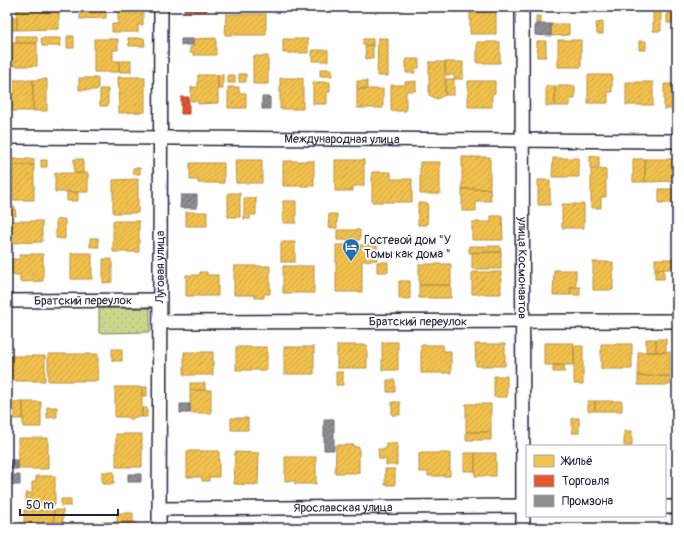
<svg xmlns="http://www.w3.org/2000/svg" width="684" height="535" viewBox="0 0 684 535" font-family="Pangolin,sans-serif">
<defs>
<pattern id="garden-dots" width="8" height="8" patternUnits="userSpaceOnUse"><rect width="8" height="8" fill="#cad88b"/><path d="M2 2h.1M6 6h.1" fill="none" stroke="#adb979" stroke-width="1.8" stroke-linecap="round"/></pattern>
<pattern id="homes-hatch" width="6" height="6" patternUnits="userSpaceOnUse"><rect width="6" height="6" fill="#f2c14e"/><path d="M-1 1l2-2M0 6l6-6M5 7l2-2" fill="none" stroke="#cfa645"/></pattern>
<pattern id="shops-hatch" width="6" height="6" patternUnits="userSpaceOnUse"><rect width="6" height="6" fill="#e4572e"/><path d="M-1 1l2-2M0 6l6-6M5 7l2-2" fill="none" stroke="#b84828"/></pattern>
<pattern id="industry-hatch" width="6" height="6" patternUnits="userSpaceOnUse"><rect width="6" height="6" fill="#8d8d92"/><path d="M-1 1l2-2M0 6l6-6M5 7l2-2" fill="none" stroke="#737378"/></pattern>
</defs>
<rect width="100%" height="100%" fill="#fff"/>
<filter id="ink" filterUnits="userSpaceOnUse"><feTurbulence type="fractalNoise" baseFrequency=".025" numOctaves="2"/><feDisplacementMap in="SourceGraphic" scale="8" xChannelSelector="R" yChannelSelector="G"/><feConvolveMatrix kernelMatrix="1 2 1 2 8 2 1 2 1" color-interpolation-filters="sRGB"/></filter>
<g filter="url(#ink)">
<path fill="url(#garden-dots)" stroke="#767d63" d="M 99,308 L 150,308 L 150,332 L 99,333 Z"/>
<path fill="url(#homes-hatch)" stroke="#b49148" d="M 17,7 L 45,7 L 45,12 L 59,12 L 59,29 L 17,30 Z
M 80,7 L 106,7 L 106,18 L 80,19 Z
M 118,7 L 143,7 L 143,25 L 138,25 L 138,32 L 112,32 L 112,24 L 118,24 Z
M 391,7 L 403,7 L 403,10 L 391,10 Z
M 653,7 L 661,7 L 661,31 L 653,31 Z
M 667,7 L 677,7 L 677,23 L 667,23 Z
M 470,12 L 496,12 L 496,34 L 470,34 Z
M 226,14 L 266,14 L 266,35 L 225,35 Z
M 536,16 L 541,16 L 541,23 L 536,23 Z
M 10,17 L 17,17 L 17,30 L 10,30 Z
M 603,22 L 603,34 L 597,34 L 596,23 Z
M 551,24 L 569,24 L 569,35 L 551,36 Z
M 16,36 L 37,36 L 37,43 L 16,43 Z
M 67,36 L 74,36 L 74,48 L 67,48 Z
M 41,38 L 60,38 L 60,46 L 42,46 Z
M 128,38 L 144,38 L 145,46 L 129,46 Z
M 216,38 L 216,55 L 193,55 L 194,53 L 190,53 L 190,47 L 193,47 L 193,39 Z
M 378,38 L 388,38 L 388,76 L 377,76 Z
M 94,39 L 118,39 L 118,50 L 113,50 L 113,61 L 119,61 L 119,72 L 94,72 Z
M 283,39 L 308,39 L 308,53 L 283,53 Z
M 363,39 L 373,39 L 373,45 L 363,45 Z
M 558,40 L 581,40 L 581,67 L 558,67 Z
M 537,41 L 546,41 L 546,57 L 537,57 Z
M 639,41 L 646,41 L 646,50 L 639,50 Z
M 477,42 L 500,42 L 500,63 L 477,63 Z
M 12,43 L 37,43 L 37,66 L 12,66 Z
M 373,45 L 373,59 L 366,59 L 365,46 Z
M 312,50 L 328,50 L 328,61 L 312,61 Z
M 253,56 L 268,56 L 268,84 L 253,84 Z
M 406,59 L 419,59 L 419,68 L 415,68 L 415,73 L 406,73 Z
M 119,61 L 131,61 L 131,72 L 119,72 Z
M 429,62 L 445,62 L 445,95 L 437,99 L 429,95 Z
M 445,62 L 463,62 L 463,79 L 454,79 L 454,75 L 446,75 Z
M 320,69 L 332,69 L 332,76 L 320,76 Z
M 223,74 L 223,89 L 218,89 L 218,75 Z
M 239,74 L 246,74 L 246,82 L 239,82 Z
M 198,75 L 218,75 L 218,103 L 198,104 L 198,101 L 191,101 L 191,87 L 198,87 Z
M 228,75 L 235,75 L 235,83 L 228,83 Z
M 588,75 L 612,75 L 612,92 L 608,92 L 608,103 L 588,103 Z
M 118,77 L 145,77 L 145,112 L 119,113 Z
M 79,78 L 98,78 L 98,90 L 79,90 Z
M 280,78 L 303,78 L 303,109 L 280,109 Z
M 47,79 L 47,111 L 33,111 L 33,80 Z
M 446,79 L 454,79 L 454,95 L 445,95 Z
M 12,80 L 33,80 L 33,111 L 12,111 Z
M 357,81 L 367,81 L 367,89 L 357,89 Z
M 416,81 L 416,91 L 406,91 L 406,111 L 391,111 L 391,85 L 405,85 L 405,82 Z
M 468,81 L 495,81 L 495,93 L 492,94 L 492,107 L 468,107 Z
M 313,82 L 330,82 L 330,92 L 327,92 L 327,104 L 313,104 Z
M 626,82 L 653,82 L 653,105 L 626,105 Z
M 664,84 L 677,84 L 677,109 L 664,109 Z
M 546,86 L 555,86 L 555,106 L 546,106 Z
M 555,86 L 575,86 L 575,99 L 570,99 L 570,106 L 555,106 Z
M 228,87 L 239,87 L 239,93 L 246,93 L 246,108 L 228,108 Z
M 100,89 L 108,89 L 108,106 L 100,106 Z
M 357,89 L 383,89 L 383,108 L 357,108 Z
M 590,156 L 599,156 L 599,168 L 590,168 Z
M 462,157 L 490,157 L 490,189 L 462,189 Z
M 553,158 L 579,158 L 579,177 L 552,177 Z
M 9,159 L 34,159 L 34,165 L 9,165 Z
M 74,159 L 83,159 L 83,173 L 74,173 Z
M 633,159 L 645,159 L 645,182 L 633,182 Z
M 645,159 L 676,159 L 676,181 L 645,182 Z
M 41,160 L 47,160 L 47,167 L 41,167 Z
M 235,160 L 262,160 L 262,183 L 236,183 Z
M 335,160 L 364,160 L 364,186 L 353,186 L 353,191 L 335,191 Z
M 283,161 L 314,161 L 314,186 L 283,186 Z
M 420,162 L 440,162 L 440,194 L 420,194 Z
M 190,163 L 224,163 L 224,183 L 198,183 L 198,180 L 190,180 Z
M 9,165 L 34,165 L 34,200 L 9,200 Z
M 133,168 L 140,168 L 140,174 L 133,174 Z
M 591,169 L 606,169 L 606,197 L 601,197 L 601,208 L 591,208 Z
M 372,172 L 391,172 L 391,179 L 412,179 L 412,202 L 372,202 Z
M 55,173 L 88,173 L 88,192 L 55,192 Z
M 138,179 L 138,213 L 113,213 L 113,180 Z
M 538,180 L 550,180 L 550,205 L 538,205 Z
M 462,189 L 490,189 L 491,201 L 476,201 L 476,211 L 462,211 Z
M 659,189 L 677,189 L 677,203 L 659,203 Z
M 67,192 L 78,192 L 78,201 L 67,201 Z
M 228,193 L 240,193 L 240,217 L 228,217 Z
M 244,198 L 256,198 L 256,215 L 250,215 L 250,219 L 244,219 Z
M 283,201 L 296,201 L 296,223 L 283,223 Z
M 418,203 L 428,203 L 427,225 L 418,225 Z
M 562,204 L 584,204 L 584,228 L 562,228 Z
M 8,207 L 15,207 L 16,216 L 8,216 Z
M 186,212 L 207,212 L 207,226 L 186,226 Z
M 329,214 L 337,214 L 337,228 L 328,228 Z
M 491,216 L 502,216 L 503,240 L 472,240 L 472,222 L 491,222 Z
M 65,219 L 65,239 L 56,238 L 56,220 Z
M 10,221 L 42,221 L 42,242 L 10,243 Z
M 113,221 L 139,221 L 139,252 L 113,252 Z
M 337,230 L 360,230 L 360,240 L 337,240 Z
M 90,238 L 98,238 L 99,247 L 90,247 Z
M 281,242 L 295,242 L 295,262 L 281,262 Z
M 336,245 L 377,245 L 377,260 L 362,261 L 362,292 L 336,292 Z
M 469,246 L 500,246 L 501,252 L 469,253 Z
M 472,252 L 501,252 L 501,269 L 472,269 Z
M 71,253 L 92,253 L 92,279 L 71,279 Z
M 19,254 L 43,254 L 43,281 L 20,282 L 20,275 L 12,275 L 12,259 L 20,259 Z
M 103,259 L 112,259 L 112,282 L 103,283 Z
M 655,259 L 674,259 L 674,269 L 655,269 Z
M 377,262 L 388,262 L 388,272 L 377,272 Z
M 593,262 L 613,262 L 613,290 L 593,290 Z
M 419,264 L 451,264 L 451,285 L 419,285 Z
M 234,266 L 270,266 L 270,294 L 264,294 L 264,298 L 255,298 L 255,295 L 234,295 Z
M 283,266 L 314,266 L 314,293 L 283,293 Z
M 655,269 L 664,269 L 664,279 L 655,279 Z
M 554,270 L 576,270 L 576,287 L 571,287 L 570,295 L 553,295 Z
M 200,272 L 207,272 L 207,275 L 218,275 L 218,296 L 186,296 L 186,275 L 200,275 Z
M 472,272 L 501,272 L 501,294 L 472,294 Z
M 399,281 L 410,281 L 410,299 L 399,299 Z
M 419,285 L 451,285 L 451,298 L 419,298 Z
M 571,287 L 580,287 L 580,295 L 570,295 Z
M 646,339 L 656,339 L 656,352 L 646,352 Z
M 656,339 L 666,339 L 666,352 L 656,352 Z
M 382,342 L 398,342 L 398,370 L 382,370 Z
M 544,343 L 574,343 L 574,365 L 544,365 Z
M 475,344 L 505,344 L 505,366 L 476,366 Z
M 601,344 L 632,344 L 632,369 L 601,369 Z
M 337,345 L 367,345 L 367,368 L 337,368 Z
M 421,345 L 443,345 L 443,351 L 451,351 L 451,373 L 421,373 Z
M 574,346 L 583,346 L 583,384 L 574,384 Z
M 236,347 L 267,347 L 267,370 L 236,370 Z
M 284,347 L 314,347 L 314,374 L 284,374 Z
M 112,349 L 122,349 L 122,361 L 112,361 Z
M 184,352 L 213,352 L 213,375 L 184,375 Z
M 638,352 L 670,352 L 670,376 L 638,376 Z
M 48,354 L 98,354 L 98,381 L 48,381 Z
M 7,356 L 45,356 L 45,381 L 7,381 Z
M 553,365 L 564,365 L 565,372 L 553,372 Z
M 336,372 L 343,372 L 343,385 L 336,385 Z
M 494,376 L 507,376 L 507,397 L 494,397 Z
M 638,376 L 670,376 L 670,385 L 638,385 Z
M 387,380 L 395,380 L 395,392 L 387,392 Z
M 190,383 L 205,383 L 205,390 L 190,390 Z
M 115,387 L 142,387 L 142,417 L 135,417 L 131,420 L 127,417 L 115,417 Z
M 142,387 L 147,387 L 147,396 L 142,396 Z
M 190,390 L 211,390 L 211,413 L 190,413 Z
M 588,401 L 595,401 L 595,411 L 588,411 Z
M 595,401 L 622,401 L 622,411 L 595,411 Z
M 9,402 L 23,402 L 23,419 L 9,419 Z
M 23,402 L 41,402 L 41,427 L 23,427 Z
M 392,402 L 400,402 L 400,415 L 392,415 Z
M 466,404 L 491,404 L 491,432 L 466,432 Z
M 47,407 L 57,407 L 57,417 L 47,418 Z
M 142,408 L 147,408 L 147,417 L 142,417 Z
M 231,418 L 248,418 L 248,430 L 231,430 Z
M 572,418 L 579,418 L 579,433 L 572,433 Z
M 624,431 L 632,431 L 632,446 L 624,446 Z
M 466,432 L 491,432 L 491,440 L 466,440 Z
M 116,434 L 142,434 L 142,467 L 116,467 Z
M 18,438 L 48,438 L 48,469 L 18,469 Z
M 386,443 L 397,443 L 397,465 L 386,465 L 386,459 L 379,459 L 378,449 L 386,449 Z
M 336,445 L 354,445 L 354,447 L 359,447 L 359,473 L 335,473 Z
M 187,451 L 219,451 L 219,477 L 209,477 L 209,481 L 202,481 L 202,477 L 187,477 Z
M 235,452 L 259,453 L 258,485 L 234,484 Z
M 419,453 L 450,453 L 450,476 L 428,476 L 428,472 L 419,472 Z
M 464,453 L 475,453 L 475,471 L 464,471 Z
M 475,453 L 496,453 L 496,476 L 475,476 Z
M 285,457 L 316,457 L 316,484 L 295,484 L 295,481 L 285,481 Z
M 385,469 L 395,469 L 395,485 L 385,485 Z
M 102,472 L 114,472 L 114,484 L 102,484 Z
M 36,476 L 55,476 L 55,505 L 26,505 L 26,493 L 32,493 L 32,482 L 36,482 Z
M 61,499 L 71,499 L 71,506 L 61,506 Z
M 24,510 L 54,510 L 54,528 L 34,528 L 34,523 L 24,523 Z
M 54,510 L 63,510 L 63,522 L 54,522 Z
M 117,513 L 133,513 L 133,522 L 117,522 Z
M 100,522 L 136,522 L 136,528 L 100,528 Z
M 19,523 L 34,523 L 34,528 L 20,528 Z"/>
<path fill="url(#shops-hatch)" stroke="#aa4732" d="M 184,7 L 207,7 L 207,11 L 184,11 Z
M 181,97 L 189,97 L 189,114 L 181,114 Z"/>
<path fill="url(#industry-hatch)" stroke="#6d6d78" d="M 535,24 L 551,24 L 551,36 L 535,35 Z
M 181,39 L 193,39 L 193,45 L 181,45 Z
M 262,97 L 270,97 L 270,109 L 262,109 Z
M 181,195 L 197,195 L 197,208 L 180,208 Z
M 180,404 L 190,404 L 190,413 L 180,413 Z
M 324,419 L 334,419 L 334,450 L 324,450 Z
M 7,460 L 18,460 L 18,469 L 7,469 Z
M 128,474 L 141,474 L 141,482 L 128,482 Z
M 7,475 L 20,475 L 20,485 L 7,485 Z"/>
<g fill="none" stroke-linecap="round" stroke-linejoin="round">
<g stroke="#22223b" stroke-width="16">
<g id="minor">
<path id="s1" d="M 522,7 L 523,528"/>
<path id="s2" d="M 7,137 L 677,141"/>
<path id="s3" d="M 7,301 L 160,300"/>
<path id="s4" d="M 160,322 L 677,321"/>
<path d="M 665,507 L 677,507"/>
<path id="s5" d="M 159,509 L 527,506"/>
<path id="s6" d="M 159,528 L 161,7"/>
</g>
</g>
<use href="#minor" stroke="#fff" stroke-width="13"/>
</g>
</g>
<defs>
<g id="hotel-pin" transform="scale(0.9)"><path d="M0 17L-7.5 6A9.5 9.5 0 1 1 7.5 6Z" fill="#1f6fb2" stroke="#fff"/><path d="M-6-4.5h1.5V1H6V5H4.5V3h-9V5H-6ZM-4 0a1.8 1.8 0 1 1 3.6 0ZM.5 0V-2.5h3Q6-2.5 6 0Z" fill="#fff"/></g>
</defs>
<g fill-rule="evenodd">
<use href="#hotel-pin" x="351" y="247"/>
</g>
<g text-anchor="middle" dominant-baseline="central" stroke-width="4" stroke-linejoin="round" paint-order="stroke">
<g font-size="12" fill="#22223b" stroke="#fff">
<text stroke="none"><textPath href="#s2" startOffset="335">Международная улица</textPath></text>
<text stroke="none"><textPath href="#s6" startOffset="261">Луговая улица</textPath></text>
<text stroke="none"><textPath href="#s1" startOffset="261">улица Космонавтов</textPath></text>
<text stroke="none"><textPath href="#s3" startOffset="76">Братский переулок</textPath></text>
<text stroke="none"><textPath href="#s4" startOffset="258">Братский переулок</textPath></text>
<text stroke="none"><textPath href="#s5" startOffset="184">Ярославская улица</textPath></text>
</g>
<g font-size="12" fill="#22223b" stroke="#fff" text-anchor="start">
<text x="364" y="240">Гостевой дом "У<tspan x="364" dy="14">Томы как дома "</tspan></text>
</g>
</g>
<rect width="684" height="535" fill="none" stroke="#fff" stroke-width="24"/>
<rect x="12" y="12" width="660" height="511" fill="none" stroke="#22223b" stroke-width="1.5" filter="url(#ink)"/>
<rect x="526" y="445" width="140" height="72" fill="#ffffff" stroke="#a7a7b1"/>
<rect x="534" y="455" width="20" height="12" fill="#f2c14e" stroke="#a7a7b1"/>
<text x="562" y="465" font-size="12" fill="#22223b">Жильё</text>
<rect x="534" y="475" width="20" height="12" fill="#e4572e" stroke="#a7a7b1"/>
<text x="562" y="485" font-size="12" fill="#22223b">Торговля</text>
<rect x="534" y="495" width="20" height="12" fill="#8d8d92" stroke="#a7a7b1"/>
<text x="562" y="505" font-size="12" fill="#22223b">Промзона</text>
<path d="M20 509v6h98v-6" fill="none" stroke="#22223b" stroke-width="2"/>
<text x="26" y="509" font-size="12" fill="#22223b" stroke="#ffffff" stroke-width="3" paint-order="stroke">50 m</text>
</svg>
